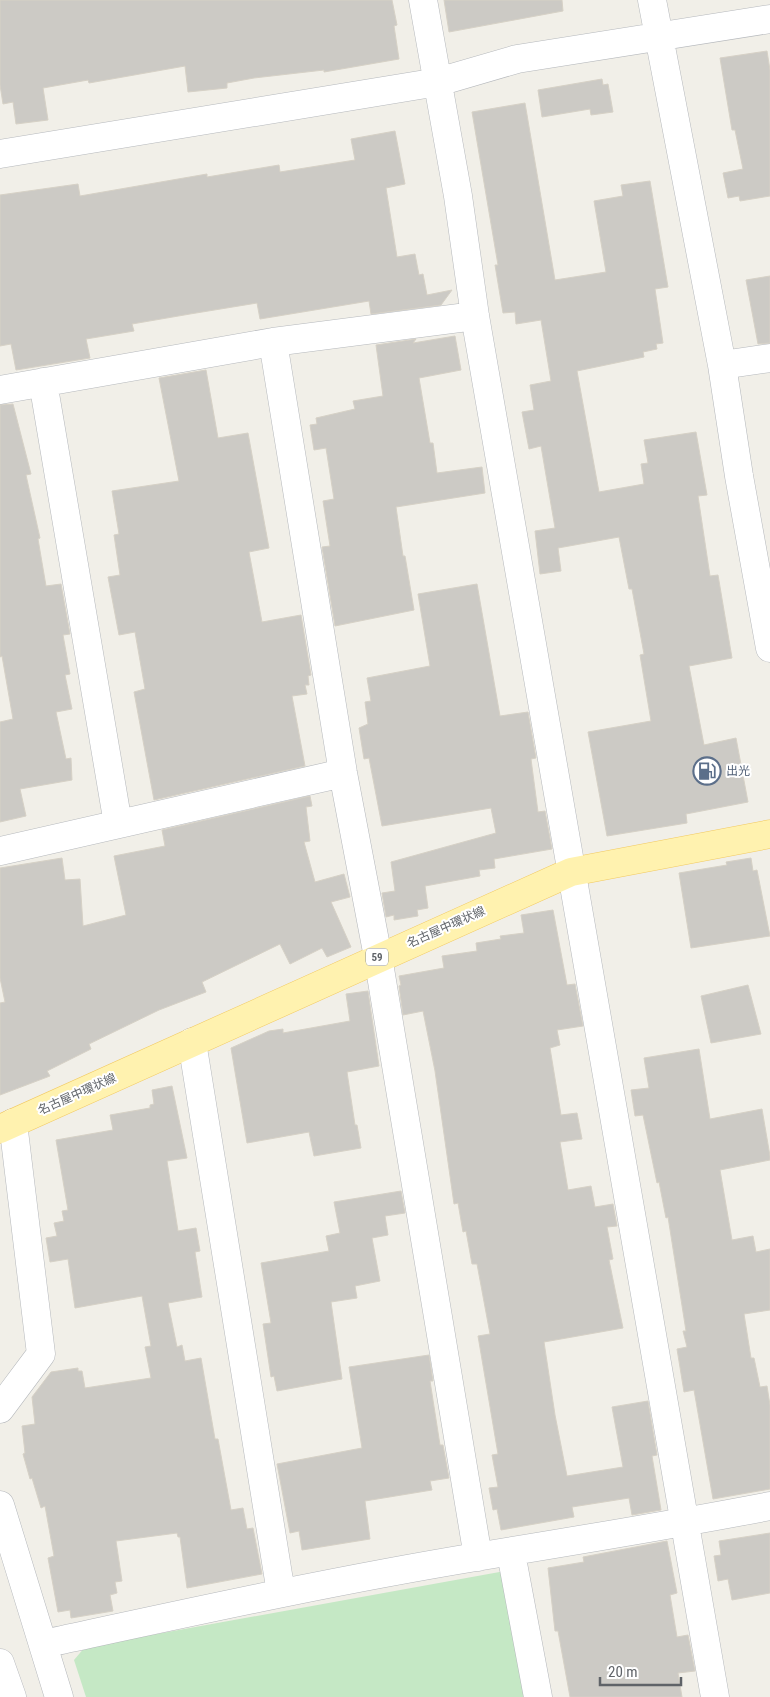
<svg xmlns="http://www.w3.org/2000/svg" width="770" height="1697" viewBox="0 0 770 1697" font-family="'Roboto Condensed','Noto Sans JP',sans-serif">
<rect width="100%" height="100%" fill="#f1efe8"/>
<path fill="#c5e8c5" d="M 505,1571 L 536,1697 L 86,1697 L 74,1660 L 85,1647 Z"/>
<path fill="#cccac5" stroke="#d6d1c6" d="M 0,0 L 392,0 L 397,25 L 394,26 L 399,59 L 324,72 L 324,70 L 254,78 L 227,83 L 227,88 L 188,92 L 185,66 L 89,83 L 88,80 L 43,88 L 48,120 L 16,124 L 13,102 L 3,104 L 0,85 Z
M 444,0 L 562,0 L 563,11 L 449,32 Z
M 767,51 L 770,70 L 770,196 L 740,201 L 739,196 L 728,198 L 723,173 L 743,169 L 735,130 L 732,130 L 720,58 Z
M 602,79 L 603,85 L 608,84 L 613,112 L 591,115 L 590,109 L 542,117 L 538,90 Z
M 525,103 L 555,280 L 606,272 L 594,201 L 623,196 L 621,185 L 650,181 L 668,287 L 655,289 L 663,343 L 656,344 L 657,349 L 643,352 L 644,357 L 577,371 L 599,492 L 644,484 L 641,464 L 648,463 L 644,440 L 696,432 L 707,495 L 698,496 L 710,576 L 718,575 L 732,658 L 689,666 L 704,745 L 736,738 L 748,802 L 686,814 L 687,823 L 607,836 L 588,732 L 651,721 L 640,655 L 644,654 L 632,589 L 629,589 L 619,537 L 558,548 L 561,571 L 540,574 L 535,531 L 555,528 L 541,446 L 529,449 L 522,412 L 534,410 L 530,385 L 551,381 L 541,320 L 516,324 L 515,312 L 503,313 L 495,265 L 498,265 L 472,112 Z
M 395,131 L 405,184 L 386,188 L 397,257 L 415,254 L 419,275 L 423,274 L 427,295 L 452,290 L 441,305 L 371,314 L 369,301 L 260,319 L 257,303 L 190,314 L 132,324 L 134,331 L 86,339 L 90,358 L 16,370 L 11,344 L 0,346 L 0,195 L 78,184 L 80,196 L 207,174 L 207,177 L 279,165 L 280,172 L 355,160 L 351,139 Z
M 770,276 L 770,343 L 758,344 L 746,280 Z
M 455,336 L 461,370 L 419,378 L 430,443 L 433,443 L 437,473 L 482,467 L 485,493 L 396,507 L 403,556 L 405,556 L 414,610 L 335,626 L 322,547 L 330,546 L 323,501 L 334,499 L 326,448 L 314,450 L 310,425 L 317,424 L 316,418 L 355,409 L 353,401 L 383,396 L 376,345 L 416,339 L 413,343 Z
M 206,370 L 218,438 L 248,433 L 269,548 L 249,552 L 262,622 L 301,615 L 311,675 L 308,676 L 309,685 L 305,685 L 307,694 L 292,696 L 305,766 L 154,800 L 134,692 L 145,689 L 135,632 L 119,635 L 108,577 L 120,575 L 114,535 L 119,534 L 112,491 L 179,481 L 159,378 Z
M 13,404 L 31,474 L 26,475 L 40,538 L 38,539 L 46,586 L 61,584 L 70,634 L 63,635 L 70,674 L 65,675 L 72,709 L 56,712 L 66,759 L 71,758 L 72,780 L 20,789 L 26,816 L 0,822 L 0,722 L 13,719 L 2,656 L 0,657 L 0,405 Z
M 477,584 L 500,716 L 528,712 L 536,758 L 531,759 L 538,812 L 545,811 L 552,849 L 494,859 L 495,868 L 479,870 L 480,876 L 425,886 L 428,908 L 417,910 L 418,916 L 394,920 L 394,915 L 386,917 L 382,893 L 395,891 L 391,862 L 496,833 L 491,808 L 382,826 L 369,758 L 364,759 L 359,728 L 368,724 L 365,702 L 371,701 L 367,678 L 430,666 L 418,594 Z
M 310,796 L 312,806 L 306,807 L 310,841 L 304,842 L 315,882 L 344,874 L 350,897 L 331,902 L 351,947 L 327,957 L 322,948 L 290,964 L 280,944 L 202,982 L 206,992 L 159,1010 L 89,1044 L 91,1049 L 47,1071 L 50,1076 L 0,1095 L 0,1003 L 5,1002 L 0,978 L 0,868 L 62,858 L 65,880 L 80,879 L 83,926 L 126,915 L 114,856 L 165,846 L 162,830 Z
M 751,858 L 753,871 L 757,870 L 770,936 L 691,948 L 679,873 L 727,865 L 726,862 Z
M 553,910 L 567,985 L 575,984 L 583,1026 L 557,1030 L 560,1045 L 550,1048 L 561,1115 L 577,1113 L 582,1139 L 560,1142 L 568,1190 L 591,1186 L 595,1207 L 613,1204 L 617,1226 L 607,1227 L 613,1259 L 609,1260 L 623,1328 L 544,1342 L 555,1415 L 567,1476 L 623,1467 L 612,1407 L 648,1401 L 657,1455 L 652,1456 L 661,1510 L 632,1515 L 629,1498 L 572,1507 L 574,1517 L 501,1530 L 497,1509 L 493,1510 L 489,1488 L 498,1487 L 492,1455 L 498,1454 L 478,1336 L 490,1334 L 477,1264 L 472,1264 L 466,1231 L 463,1232 L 458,1203 L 454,1204 L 435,1071 L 423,1011 L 403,1015 L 399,986 L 401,985 L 399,976 L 444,968 L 442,956 L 477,951 L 476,943 L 501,939 L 500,936 L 524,933 L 521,915 Z
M 748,985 L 761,1034 L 711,1043 L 701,996 Z
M 368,991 L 379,1066 L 347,1072 L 355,1125 L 357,1125 L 361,1148 L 314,1156 L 309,1132 L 247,1143 L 231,1048 L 269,1031 L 283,1029 L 283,1033 L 350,1021 L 346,994 Z
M 699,1049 L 710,1119 L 762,1109 L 770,1156 L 770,1160 L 720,1170 L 732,1240 L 753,1236 L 756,1252 L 770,1249 L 770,1310 L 744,1314 L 751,1358 L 754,1358 L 760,1387 L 767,1386 L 770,1405 L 770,1489 L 713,1499 L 694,1390 L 684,1392 L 677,1349 L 687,1347 L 683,1331 L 686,1331 L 668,1217 L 666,1218 L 659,1182 L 657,1183 L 643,1115 L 635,1116 L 631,1090 L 649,1088 L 644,1058 Z
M 172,1086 L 187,1158 L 167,1161 L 178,1231 L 196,1228 L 200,1251 L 195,1252 L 202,1297 L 168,1303 L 177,1347 L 182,1345 L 185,1361 L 201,1358 L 215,1439 L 218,1439 L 231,1510 L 243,1508 L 247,1529 L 253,1528 L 262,1574 L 187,1588 L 180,1537 L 178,1537 L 177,1533 L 116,1541 L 122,1581 L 115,1582 L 117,1593 L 110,1595 L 113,1611 L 71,1618 L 70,1610 L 58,1612 L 48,1558 L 54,1556 L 45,1506 L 41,1508 L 32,1478 L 30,1479 L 23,1454 L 25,1453 L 22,1426 L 35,1424 L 32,1397 L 51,1372 L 78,1368 L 78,1371 L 82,1371 L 85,1388 L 151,1378 L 145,1347 L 151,1346 L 142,1296 L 75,1308 L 68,1259 L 50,1262 L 46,1238 L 57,1236 L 54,1223 L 64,1221 L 62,1211 L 68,1210 L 56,1140 L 113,1130 L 110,1115 L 150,1108 L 150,1105 L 154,1104 L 152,1090 Z
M 401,1191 L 405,1213 L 385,1216 L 388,1235 L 372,1238 L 380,1281 L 355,1286 L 357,1298 L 331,1302 L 342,1379 L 277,1391 L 274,1376 L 271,1377 L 263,1324 L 271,1323 L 261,1263 L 329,1251 L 326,1236 L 340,1233 L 334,1202 Z
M 429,1355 L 433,1381 L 430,1381 L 440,1445 L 443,1445 L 449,1478 L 430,1481 L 432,1490 L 365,1501 L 370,1539 L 302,1550 L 299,1531 L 290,1533 L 277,1464 L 362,1448 L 349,1367 Z
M 770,1533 L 770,1593 L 732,1600 L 728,1579 L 718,1581 L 714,1556 L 721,1555 L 719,1541 Z
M 667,1541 L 677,1593 L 670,1595 L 677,1637 L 688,1635 L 695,1671 L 678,1673 L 682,1697 L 570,1697 L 558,1631 L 555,1631 L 548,1568 L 584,1562 L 583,1557 Z"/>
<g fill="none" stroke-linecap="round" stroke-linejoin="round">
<g stroke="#b5b8bc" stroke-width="29">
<path id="minor" d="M 423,0 L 458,196 L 475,316 L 715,1697
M 652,0 L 722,365 L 739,476 L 770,648
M 0,154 L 438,82 L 517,59 L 770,19
M 273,342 L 343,773 L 378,957 L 478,1557
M 722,365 L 770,358
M 43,382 L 118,824
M 0,390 L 273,342 L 475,316
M 0,851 L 343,773
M 192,1042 L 281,1593
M 0,1409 L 41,1354 L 13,1123
M 0,1505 L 59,1697
M 511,1553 L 538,1697
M 43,1644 C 187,1613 331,1581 476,1557 C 574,1541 672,1525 770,1506
M 0,1663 L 12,1697"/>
</g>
<g stroke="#f2c960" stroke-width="29">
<path id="major" d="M 0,1129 L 571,872 L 770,834"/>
</g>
<use href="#minor" stroke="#fff" stroke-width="28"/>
<use href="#major" stroke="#fff2af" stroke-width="28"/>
</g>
<defs>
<g id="fuel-ring" transform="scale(1.4375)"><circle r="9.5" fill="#fff" stroke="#5c6f8a" stroke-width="1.5"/><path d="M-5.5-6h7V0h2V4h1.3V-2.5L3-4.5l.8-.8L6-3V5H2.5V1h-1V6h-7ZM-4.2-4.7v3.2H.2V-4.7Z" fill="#5c6f8a"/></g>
</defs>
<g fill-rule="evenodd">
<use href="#fuel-ring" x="707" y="771"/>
</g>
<g text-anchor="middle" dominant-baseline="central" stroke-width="4" stroke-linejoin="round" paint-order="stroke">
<rect fill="#fff" stroke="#8f9295" stroke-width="1" x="366" y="948.5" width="22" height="17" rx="4"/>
<g font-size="11" font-weight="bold" fill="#5f6368">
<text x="377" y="957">59</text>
</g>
<g font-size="12" fill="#4e5e75" stroke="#fff" text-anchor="start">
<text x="726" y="771">出光</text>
</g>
<g font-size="12" fill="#5f6368" stroke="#fff">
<text transform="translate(446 927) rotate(-24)">名古屋中環状線</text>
<text transform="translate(77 1094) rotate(-24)">名古屋中環状線</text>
</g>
</g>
<path d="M600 1677v8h81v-8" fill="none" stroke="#5f6368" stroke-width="2.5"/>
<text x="608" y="1677" font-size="15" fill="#5f6368" stroke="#ffffff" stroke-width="4" paint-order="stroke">20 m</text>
</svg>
